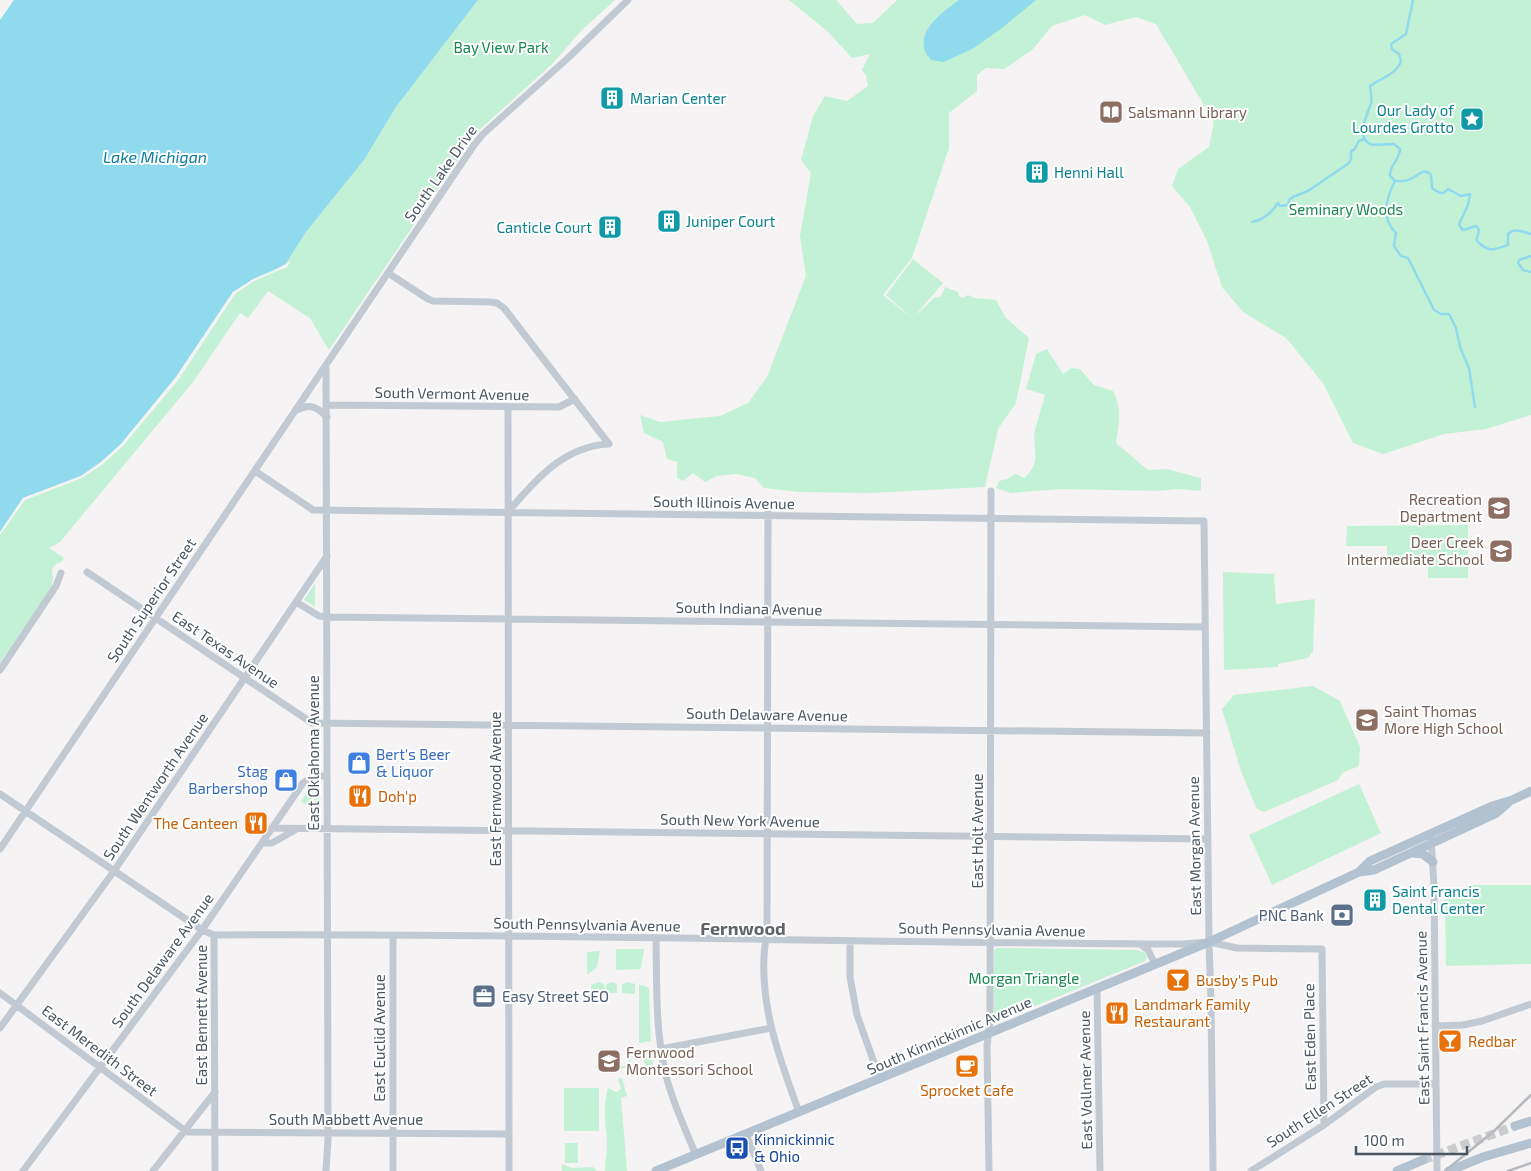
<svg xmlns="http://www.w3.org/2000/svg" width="1531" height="1171" viewBox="0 0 1531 1171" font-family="'Exo 2',sans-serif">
<rect width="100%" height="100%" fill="#f5f3f3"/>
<path fill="#c3f1d5" d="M 478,0 L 615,0 L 581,31 L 552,64 L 476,133 L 329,350 L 310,318 L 268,291 L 248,318 L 240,313 L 193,382 L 60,542 L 49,548 L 64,558 L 61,562 L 56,564 L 52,569 L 53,579 L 51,588 L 0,663 L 0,532 L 23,498 L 81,476 L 101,462 L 121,444 L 176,377 L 233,292 L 262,275 L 285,265 L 306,232 L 364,160 L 396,107 Z
M 789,0 L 836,0 L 857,24 L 873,23 L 897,0 L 1531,0 L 1531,415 L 1486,429 L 1444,434 L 1383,454 L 1353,443 L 1323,383 L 1286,338 L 1243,312 L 1222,287 L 1207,241 L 1190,207 L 1172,186 L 1178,169 L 1209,147 L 1214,122 L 1156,24 L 1136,17 L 1105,25 L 1085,15 L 1052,26 L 1032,50 L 1004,69 L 986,68 L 977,75 L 977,91 L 949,113 L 949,148 L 912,258 L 883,295 L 913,319 L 886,295 L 913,259 L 943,283 L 914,317 L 934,298 L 941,296 L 945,287 L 958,292 L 959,296 L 963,298 L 968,295 L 974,298 L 996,300 L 1005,317 L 1029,338 L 1016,403 L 998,429 L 985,487 L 870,493 L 799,492 L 764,488 L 755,478 L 736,474 L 717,476 L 705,482 L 693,473 L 683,481 L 677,478 L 677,462 L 667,459 L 663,442 L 644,433 L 640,415 L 660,422 L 720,416 L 748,403 L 767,377 L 806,276 L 800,236 L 811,173 L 801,160 L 813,116 L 825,96 L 847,101 L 868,86 L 866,75 L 862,70 L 870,54 L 852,58 L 827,31 Z
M 1047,349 L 1063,374 L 1071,368 L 1080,369 L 1094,385 L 1113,391 C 1122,409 1119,423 1116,443 L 1148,470 L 1167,469 L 1201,478 L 1201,491 L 1178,489 L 1158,491 L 1062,489 L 1011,493 L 996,488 L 999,481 L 1007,479 L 1015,474 L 1024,478 C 1044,460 1031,449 1035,430 C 1038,418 1042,407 1045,395 L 1026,389 L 1036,354 Z
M 1468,525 L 1468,578 L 1428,578 L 1428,562 L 1387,562 L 1387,546 L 1346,546 L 1347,526 Z
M 1223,572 L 1274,574 L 1276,604 L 1315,599 L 1313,651 L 1308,658 L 1278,664 L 1278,667 L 1224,670 Z
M 315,583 L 315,607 L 304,600 Z
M 1313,686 L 1340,701 L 1360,747 L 1359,766 L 1342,773 L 1338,780 L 1264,812 L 1257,809 L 1242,774 L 1222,709 L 1234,695 Z
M 314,736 L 318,737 L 319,740 L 319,759 L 314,766 L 314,748 L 316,748 L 316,744 L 314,744 Z
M 314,784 L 319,789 L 318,819 L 314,817 Z
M 1359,784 L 1381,833 L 1272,885 L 1249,835 Z
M 311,787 L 312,788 L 312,804 L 305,804 L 301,801 Z
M 1471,885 L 1531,885 L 1531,964 L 1446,966 L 1445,895 L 1466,894 L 1466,887 Z
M 997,948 L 1137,950 L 1145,953 L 1147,958 L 1145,961 L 1001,1020 L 997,1020 L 994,1015 L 994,951 Z
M 616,949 L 644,949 L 641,968 L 639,969 L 616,970 Z
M 600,951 L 597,967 L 587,975 L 587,952 Z
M 598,982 L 604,984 L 605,993 L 591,993 L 591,985 Z
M 611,982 L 617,984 L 617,993 L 606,993 L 606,985 Z
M 627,982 L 635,984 L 635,994 L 622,993 L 622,985 Z
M 639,985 L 646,986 L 649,989 L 651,1041 L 639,1043 Z
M 647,1048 L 649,1048 L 653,1063 L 651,1068 L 646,1066 L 643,1059 L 642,1053 Z
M 629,1053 L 631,1053 L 630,1068 L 597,1068 L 595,1066 L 629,1066 Z
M 622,1078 L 627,1096 L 621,1098 L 627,1171 L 605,1171 C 605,1162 607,1153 607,1143 C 606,1122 602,1110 608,1088 L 616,1092 L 620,1090 L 621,1088 L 618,1079 Z
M 564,1088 L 599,1088 L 599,1131 L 564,1131 Z
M 565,1143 L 578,1143 L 578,1163 L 565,1163 Z
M 562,1164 L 572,1168 L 593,1167 L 597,1171 L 562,1171 Z"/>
<path fill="#90daee" d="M 14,0 L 478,0 L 396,107 L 364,160 L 306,232 L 285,265 L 262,275 L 233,292 L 176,377 L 121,444 L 101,462 L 81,476 L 23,498 L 0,532 L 0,20 Z
M 959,0 L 1036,0 L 1002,28 L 974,48 L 944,62 L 931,60 C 909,36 941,13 959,0 Z"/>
<path fill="#f5f3f3" d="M 291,261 L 287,267 L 254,281 L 235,294 L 179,379 L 123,446 L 103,464 L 82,478 L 25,500 L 0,535 L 0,532 L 23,498 L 81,476 L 101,462 L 121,444 L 176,377 L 233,292 L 253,279 L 271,272 Z"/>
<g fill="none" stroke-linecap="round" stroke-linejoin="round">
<path stroke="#90daee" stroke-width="2.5" d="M 1413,0 L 1406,34 L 1391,44 L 1392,49 L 1399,54 L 1401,61 C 1397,74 1381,78 1370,86 C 1371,92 1372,98 1371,103 C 1368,113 1355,137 1370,144 C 1373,146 1389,144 1394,144 L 1400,149 C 1400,160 1389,165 1390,176 L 1395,181 C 1399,181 1404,182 1408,180 C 1417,178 1423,166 1431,175 L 1432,188 C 1439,193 1442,196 1448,189 L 1461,196 L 1470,194 L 1468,205 L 1459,224 L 1461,228 L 1463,230 L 1476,226 C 1482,231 1476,235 1477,241 C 1489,253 1493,250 1508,245 L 1508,234 C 1515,227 1523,232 1531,234
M 1395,181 C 1386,198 1380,218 1396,233 L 1394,246 L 1401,256 L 1408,258 L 1434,310 L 1441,314 L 1449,314 L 1456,328 L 1460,347 L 1469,368 L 1475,407
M 1252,222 C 1263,220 1272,212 1278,203 L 1280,206 L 1288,205 L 1289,200 L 1293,197 L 1308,191 L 1349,163 L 1351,159 L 1351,151 L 1354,150 L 1359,141 L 1364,139
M 1531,256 L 1519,260 L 1518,263 L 1523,270 L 1531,272"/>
<path stroke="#caccce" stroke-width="9" stroke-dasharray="9 4.5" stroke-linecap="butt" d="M 1423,1160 L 1515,1126"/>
<path stroke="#c1cad2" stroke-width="7" d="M 388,273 L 428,299 L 433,301 L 490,302 L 497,303 L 504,308 L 609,444 C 564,446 535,480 508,512
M 326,367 L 328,1139 L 326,1171
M 327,405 L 559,407 L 575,399
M 508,407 L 509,1171
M 297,410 C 310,403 317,407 327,417
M 255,471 L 313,510 L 1204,521 L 1209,942 L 1211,1001 L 1213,1171
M 768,508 L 767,932 C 755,994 778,1055 799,1112
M 87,572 L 312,723 L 1207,733
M 296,602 L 319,616 L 327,617 L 1205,627
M 0,670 L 56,586 L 61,573
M 0,794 L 202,930 L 214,935 L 215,1171
M 272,828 L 1208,839
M 1431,839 L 1434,885 L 1437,1171
M 262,843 L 272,843 L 295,830
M 0,849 L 474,145 L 483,134 L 568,58 L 628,0
M 214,935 C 537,933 860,943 1183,944 L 1209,942 L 1237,948 L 1322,949 L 1324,1125
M 393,935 L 393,1171
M 656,938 C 657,984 655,1031 666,1076 C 673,1103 685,1129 696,1155
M 850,941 L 850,977 L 857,1015 L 880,1079
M 1140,944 L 1148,950 L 1155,964
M 1097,988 L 1100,1171
M 0,993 L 187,1132 L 509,1134
M 1435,1026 L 1463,1025 L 1482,1021 L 1531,1004
M 0,1028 L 114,871 L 327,556
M 661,1049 L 771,1028
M 746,1134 L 761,1171
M 23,1171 L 202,930 L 303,783 L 313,776 L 327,776
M 153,1171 L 215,1092
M 989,1171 L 987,1046 L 990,1021 L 991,491
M 1251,1171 L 1324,1125 L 1376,1087 L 1384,1084 L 1436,1084"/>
<path stroke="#b3c2d1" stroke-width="9" d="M 1412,853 L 1423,854 L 1433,862
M 1359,872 L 1374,870 L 1495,814 L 1508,803
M 1515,1126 L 1531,1121
M 656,1171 L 1209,942 L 1359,872 L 1370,861 L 1492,806 L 1512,800 L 1531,791
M 1397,1171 L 1423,1160
M 1449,1171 L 1483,1157 L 1531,1143"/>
<path stroke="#b5b8bd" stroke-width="2.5" d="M 1445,1171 L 1494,1131 L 1531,1095
M 1508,1171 L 1531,1163"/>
</g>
<defs>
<g id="building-square" transform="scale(1.25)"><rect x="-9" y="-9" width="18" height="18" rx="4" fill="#0f9aa8" stroke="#fff"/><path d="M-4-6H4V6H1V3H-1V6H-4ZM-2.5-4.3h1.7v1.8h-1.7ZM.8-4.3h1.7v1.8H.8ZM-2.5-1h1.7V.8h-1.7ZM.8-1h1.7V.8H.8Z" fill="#fff"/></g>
<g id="library-square" transform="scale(1.25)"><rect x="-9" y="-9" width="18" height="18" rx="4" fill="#8d6e63" stroke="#fff"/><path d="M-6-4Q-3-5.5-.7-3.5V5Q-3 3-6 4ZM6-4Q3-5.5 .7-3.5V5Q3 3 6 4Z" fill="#fff"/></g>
<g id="sight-square" transform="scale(1.25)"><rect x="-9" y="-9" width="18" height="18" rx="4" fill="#0f9aa8" stroke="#fff"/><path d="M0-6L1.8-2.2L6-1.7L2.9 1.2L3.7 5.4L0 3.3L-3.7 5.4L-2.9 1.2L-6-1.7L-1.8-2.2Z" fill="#fff"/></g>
<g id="school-square" transform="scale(1.25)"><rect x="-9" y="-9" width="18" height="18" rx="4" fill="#8d6e63" stroke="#fff"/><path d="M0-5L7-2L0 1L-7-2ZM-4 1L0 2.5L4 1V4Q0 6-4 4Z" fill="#fff"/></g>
<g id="shop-square" transform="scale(1.25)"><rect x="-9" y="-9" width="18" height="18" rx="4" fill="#3f7fe0" stroke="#fff"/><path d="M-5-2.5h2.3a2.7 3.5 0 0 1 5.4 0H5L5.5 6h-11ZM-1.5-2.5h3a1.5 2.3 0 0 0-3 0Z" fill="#fff"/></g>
<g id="restaurant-square" transform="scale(1.25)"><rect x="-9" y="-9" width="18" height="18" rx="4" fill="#e8710a" stroke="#fff"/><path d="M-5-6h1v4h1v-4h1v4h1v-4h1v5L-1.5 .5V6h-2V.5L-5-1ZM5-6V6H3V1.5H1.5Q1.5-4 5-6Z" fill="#fff"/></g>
<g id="bank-square" transform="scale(1.25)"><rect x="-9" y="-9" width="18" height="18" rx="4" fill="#5c6f8a" stroke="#fff"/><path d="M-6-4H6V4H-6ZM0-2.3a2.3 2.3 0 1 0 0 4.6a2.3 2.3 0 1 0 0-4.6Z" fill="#fff"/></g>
<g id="bar-square" transform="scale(1.25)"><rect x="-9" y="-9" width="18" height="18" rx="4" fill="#e8710a" stroke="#fff"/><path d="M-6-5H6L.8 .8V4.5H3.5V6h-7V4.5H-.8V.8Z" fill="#fff"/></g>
<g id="office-square" transform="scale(1.25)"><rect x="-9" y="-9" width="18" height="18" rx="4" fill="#5c6f8a" stroke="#fff"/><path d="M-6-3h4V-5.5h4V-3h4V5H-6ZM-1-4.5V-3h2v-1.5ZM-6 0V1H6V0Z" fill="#fff"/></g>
<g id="cafe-square" transform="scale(1.25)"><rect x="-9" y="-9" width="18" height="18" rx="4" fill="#e8710a" stroke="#fff"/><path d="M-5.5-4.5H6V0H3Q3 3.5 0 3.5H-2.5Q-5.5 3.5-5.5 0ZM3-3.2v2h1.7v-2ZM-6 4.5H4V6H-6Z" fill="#fff"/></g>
<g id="bus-square" transform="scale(1.25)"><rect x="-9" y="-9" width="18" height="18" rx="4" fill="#1a4fb4" stroke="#fff"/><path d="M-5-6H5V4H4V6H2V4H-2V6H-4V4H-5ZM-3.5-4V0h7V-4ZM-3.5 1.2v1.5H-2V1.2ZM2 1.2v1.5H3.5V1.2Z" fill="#fff"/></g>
</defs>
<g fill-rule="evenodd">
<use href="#building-square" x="612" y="98"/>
<use href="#library-square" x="1111" y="112"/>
<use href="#sight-square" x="1472" y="119"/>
<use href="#building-square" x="1037" y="172"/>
<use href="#building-square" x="669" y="221"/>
<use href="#building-square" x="610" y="227"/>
<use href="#school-square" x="1499" y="508"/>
<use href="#school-square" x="1501" y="551"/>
<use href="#school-square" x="1367" y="720"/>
<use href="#shop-square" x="359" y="763"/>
<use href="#shop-square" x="286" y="780"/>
<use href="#restaurant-square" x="360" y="796"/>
<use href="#restaurant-square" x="256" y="823"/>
<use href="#building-square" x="1375" y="900"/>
<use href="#bank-square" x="1342" y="915"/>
<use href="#bar-square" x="1178" y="980"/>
<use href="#office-square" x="484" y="996"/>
<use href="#restaurant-square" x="1117" y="1013"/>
<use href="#bar-square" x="1450" y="1041"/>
<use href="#school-square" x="609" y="1061"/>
<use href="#cafe-square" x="967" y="1066"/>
<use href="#bus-square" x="737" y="1148"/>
</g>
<g text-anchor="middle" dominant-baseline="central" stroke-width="4" stroke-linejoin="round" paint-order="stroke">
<g font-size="15" fill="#17864f" stroke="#fff">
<text x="501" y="47">Bay View Park</text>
<text x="1346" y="209">Seminary Woods</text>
<text x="1024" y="978">Morgan Triangle</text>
</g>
<g font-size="15" fill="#0d838f" stroke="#fff" text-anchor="start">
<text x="630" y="98">Marian Center</text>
<text x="1454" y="110" text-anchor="end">Our Lady of<tspan x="1454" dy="17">Lourdes Grotto</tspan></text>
<text x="1054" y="172">Henni Hall</text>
<text x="686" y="221">Juniper Court</text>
<text x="592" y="227" text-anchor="end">Canticle Court</text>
<text x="1392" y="891">Saint Francis<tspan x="1392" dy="17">Dental Center</tspan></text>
</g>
<g font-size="15" fill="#785e54" stroke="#fff" text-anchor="start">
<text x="1128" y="112">Salsmann Library</text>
<text x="1482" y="499" text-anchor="end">Recreation<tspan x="1482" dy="17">Department</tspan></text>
<text x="1484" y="542" text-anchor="end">Deer Creek<tspan x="1484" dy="17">Intermediate School</tspan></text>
<text x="1384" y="711">Saint Thomas<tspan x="1384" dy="17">More High School</tspan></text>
<text x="626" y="1052">Fernwood<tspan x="626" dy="17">Montessori School</tspan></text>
</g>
<g font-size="15" fill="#4a5661" stroke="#fff">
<text transform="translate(440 173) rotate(-55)">South Lake Drive</text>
<text transform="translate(452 393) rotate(1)">South Vermont Avenue</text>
<text transform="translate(724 502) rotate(1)">South Illinois Avenue</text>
<text transform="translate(151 600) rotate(-56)">South Superior Street</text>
<text transform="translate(749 608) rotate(1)">South Indiana Avenue</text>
<text transform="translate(226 649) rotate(34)">East Texas Avenue</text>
<text transform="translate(767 714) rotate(1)">South Delaware Avenue</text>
<text transform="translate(313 753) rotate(-90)">East Oklahoma Avenue</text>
<text transform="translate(155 786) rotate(-56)">South Wentworth Avenue</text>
<text transform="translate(495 789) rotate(-90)">East Fernwood Avenue</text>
<text transform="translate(740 820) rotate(1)">South New York Avenue</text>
<text transform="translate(977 831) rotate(-90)">East Holt Avenue</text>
<text transform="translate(1194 846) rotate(-91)">East Morgan Avenue</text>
<text transform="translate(587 924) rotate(1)">South Pennsylvania Avenue</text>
<text transform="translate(992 929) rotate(1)">South Pennsylvania Avenue</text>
<text transform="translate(162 960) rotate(-54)">South Delaware Avenue</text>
<text transform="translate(201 1015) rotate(-90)">East Bennett Avenue</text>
<text transform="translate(1422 1018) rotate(-91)">East Saint Francis Avenue</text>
<text transform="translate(949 1035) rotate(-23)">South Kinnickinnic Avenue</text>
<text transform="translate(1309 1037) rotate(-91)">East Eden Place</text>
<text transform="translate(379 1038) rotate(-90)">East Euclid Avenue</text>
<text transform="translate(100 1050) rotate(37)">East Meredith Street</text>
<text transform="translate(1085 1080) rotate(-91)">East Vollmer Avenue</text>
<text transform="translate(1319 1110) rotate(-33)">South Ellen Street</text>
<text x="346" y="1119">South Mabbett Avenue</text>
</g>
<g font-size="15" fill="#366cbe" stroke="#fff" text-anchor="start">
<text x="376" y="754">Bert's Beer<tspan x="376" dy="17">&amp; Liquor</tspan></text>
<text x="268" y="771" text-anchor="end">Stag<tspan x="268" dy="17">Barbershop</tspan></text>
</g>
<g font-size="15" fill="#c56008" stroke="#fff" text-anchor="start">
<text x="378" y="796">Doh'p</text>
<text x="238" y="823" text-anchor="end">The Canteen</text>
<text x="1196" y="980">Busby's Pub</text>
<text x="1134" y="1004">Landmark Family<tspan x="1134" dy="17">Restaurant</tspan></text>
<text x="1468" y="1041">Redbar</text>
<text x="967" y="1090" text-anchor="middle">Sprocket Cafe</text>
</g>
<g font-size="15" fill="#4e5e75" stroke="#fff" text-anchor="end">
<text x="1324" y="915">PNC Bank</text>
<text x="502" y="996" text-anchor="start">Easy Street SEO</text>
</g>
<g font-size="15" fill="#164399" stroke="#fff" text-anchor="start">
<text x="754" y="1139">Kinnickinnic<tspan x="754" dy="17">&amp; Ohio</tspan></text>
</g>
<g font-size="16" font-style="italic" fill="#0c7c9b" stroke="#fff">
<text x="155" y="156">Lake Michigan</text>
</g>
<g font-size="18" font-weight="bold" fill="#5f6368" stroke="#fff">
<text x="743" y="928">Fernwood</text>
</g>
</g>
<path d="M1356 1146v8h111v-8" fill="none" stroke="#4a5661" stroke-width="2.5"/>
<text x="1364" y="1146" font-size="15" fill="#4a5661" stroke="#ffffff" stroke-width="4" paint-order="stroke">100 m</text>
</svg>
